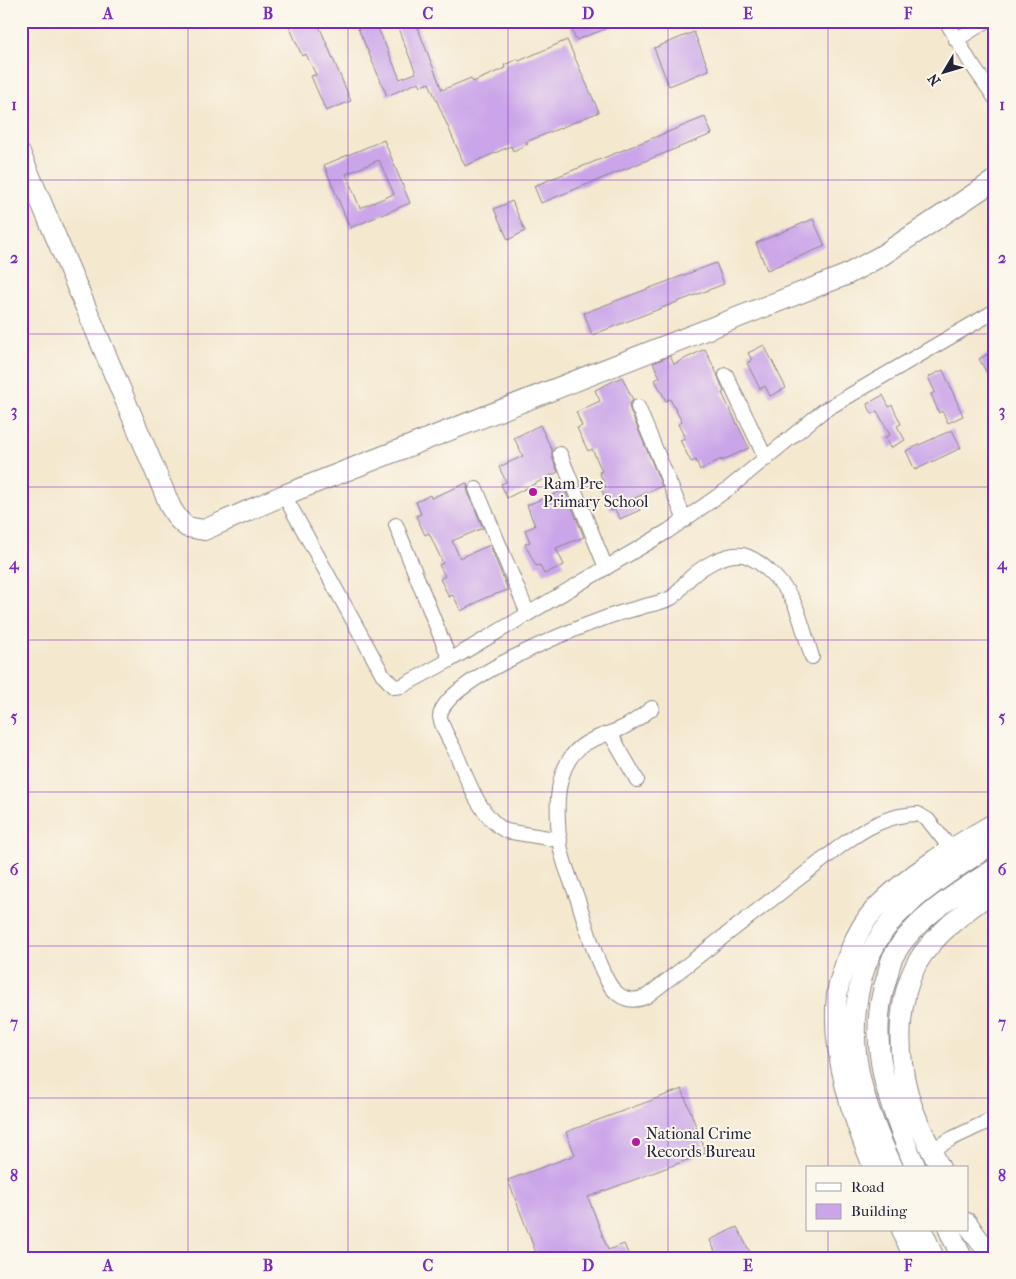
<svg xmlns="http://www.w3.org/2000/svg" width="1016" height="1279" viewBox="0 0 1016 1279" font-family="'IM FELL French Canon',serif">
<rect width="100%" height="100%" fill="#fbf7ec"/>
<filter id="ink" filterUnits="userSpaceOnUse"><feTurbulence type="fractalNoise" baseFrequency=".02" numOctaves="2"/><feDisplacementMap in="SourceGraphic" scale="10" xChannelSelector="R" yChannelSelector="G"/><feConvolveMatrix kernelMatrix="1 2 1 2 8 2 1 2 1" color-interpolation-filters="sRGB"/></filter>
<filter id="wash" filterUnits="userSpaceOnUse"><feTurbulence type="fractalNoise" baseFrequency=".0096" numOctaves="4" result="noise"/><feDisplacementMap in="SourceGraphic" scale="20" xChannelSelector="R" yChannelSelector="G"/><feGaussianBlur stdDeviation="1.12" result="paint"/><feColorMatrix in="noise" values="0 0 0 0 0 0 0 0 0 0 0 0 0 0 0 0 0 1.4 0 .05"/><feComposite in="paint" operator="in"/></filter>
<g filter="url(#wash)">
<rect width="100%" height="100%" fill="#f4e8cf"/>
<g id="blocks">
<path fill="#cba5e9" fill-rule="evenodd" d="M 287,21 L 317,21 L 351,101 L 326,111 L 311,76 L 316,75 L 306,54 L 302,56 Z
M 355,21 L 375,21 L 400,79 L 416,73 L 395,21 L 415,21 L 442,90 L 471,78 L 473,82 L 505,68 L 504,65 L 518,59 L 519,61 L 567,40 L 599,112 L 526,142 L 528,144 L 513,151 L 511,146 L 465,166 L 429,83 L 421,86 L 419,82 L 387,96 Z
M 568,21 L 623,21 L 624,22 L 576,40 Z
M 694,32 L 709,70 L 669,86 L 654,48 Z
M 705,117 L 712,134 L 541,203 L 534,186 Z
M 384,140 L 410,203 L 350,228 L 324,165 ZM 379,160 L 394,194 L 360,208 L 346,174 Z
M 512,201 L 525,231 L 508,240 L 494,209 Z
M 813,219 L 825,246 L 767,270 L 756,243 Z
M 716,263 L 724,284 L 592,335 L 584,313 Z
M 764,345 L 786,388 L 770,396 L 765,386 L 760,389 L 747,363 L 752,360 L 748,353 Z
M 705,349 L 717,374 L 724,392 L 722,393 L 749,448 L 721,461 L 721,459 L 700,470 L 696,460 L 691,462 L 680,440 L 685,438 L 678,424 L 682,422 L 670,399 L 666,401 L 655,380 L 660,377 L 653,363 L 670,356 L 674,364 Z
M 995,350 L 995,387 L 979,359 Z
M 943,370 L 963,416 L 948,423 L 942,411 L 939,413 L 931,394 L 935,392 L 928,377 Z
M 622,377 L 633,400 L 629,405 L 630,410 L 662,486 L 635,498 L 640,510 L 620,519 L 615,510 L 611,511 L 601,489 L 606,487 L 599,472 L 602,471 L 592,449 L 588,451 L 577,428 L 582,426 L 576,412 L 600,401 L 595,390 Z
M 883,395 L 889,407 L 892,405 L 901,424 L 897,426 L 905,440 L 890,448 L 885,437 L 890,435 L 877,411 L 872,414 L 867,404 Z
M 540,425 L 552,450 L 552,457 L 558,472 L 507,498 L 501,484 L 506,482 L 499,467 L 523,456 L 514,438 Z
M 952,430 L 961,448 L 915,470 L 906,451 Z
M 467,483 L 468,492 L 483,528 L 452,541 L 460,558 L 490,545 L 508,590 L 485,598 L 461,611 L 453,595 L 449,597 L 440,579 L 445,576 L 439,565 L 443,563 L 429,533 L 425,535 L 416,516 L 421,514 L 416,502 L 430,495 L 431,498 Z
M 565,490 L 584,537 L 556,548 L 564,565 L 544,574 L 540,565 L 536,566 L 525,544 L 530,542 L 525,530 L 535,526 L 527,505 Z
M 682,1089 L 706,1153 L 588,1197 L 608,1250 L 624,1244 L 630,1258 L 579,1258 L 577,1251 L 558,1258 L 538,1258 L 508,1180 L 575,1155 L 566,1132 Z
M 737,1227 L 753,1258 L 718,1258 L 710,1240 Z"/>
</g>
</g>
<g filter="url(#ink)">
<use href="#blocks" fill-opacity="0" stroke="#8b8585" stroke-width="1"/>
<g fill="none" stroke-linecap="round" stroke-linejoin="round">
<g stroke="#8b8585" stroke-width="16">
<path id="street" d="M 946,21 L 970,62 L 995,98
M 956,40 L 986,21
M 726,375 L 766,459
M 638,407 L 685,520
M 560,454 L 606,568
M 476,489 L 528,614
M 284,495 L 383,675 L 394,687 L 402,686 L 450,660 L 668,531 L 728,489 L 823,411 L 995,311
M 396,525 L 450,660
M 652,708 C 642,716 632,724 620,729 C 601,737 581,740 569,760 C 555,782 557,813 559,838 C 561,859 571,880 578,900 C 586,925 593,953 605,976 C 608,983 613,990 618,994 C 627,1001 637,1001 647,996 L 842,845 C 864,829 889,814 918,814 L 928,820 L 951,849
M 610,733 L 637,780
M 560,840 L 506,831 C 478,816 467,777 454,749 C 449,739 442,728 440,717 C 441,682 574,629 605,618 C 618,613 632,610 645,606 C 653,604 663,602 671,598 C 677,595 681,587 686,582 C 698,569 724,552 743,555 C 763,560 788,588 796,607 C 802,623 807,641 812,657
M 931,1150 L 953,1138 L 995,1118"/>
</g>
<g stroke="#8b8585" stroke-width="22">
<path id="secondary" d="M 21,155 L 171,508 L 179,520 L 187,527 L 204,530 L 284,495 L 846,275 L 881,256 L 995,180
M 874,1168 C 852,1117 831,1051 837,995 C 839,980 845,965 850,951 C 856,936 864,921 875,909 C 910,873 952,848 995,823
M 893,1168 C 882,1144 870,1115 863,1090 C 847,1031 853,960 897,915 C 926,886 961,865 995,842
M 916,1168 C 889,1107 865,1042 887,977 C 889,970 890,961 894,955 C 913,920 962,889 995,869
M 940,1168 C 928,1143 914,1117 907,1090 C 897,1050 897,1001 917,963 C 933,935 968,909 995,890
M 967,1223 L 979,1240 L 994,1258
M 902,1230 L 914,1258
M 922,1230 L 934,1258
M 949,1230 L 962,1258"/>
</g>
<use href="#street" stroke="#fff" stroke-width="14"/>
<use href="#secondary" stroke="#fff" stroke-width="20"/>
</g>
</g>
<path fill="none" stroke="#7b2cbf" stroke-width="1" stroke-opacity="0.55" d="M 188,21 L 188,1258M 348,21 L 348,1258M 508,21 L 508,1258M 668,21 L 668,1258M 828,21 L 828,1168M 21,180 L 995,180M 21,334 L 995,334M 21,487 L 995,487M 21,640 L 995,640M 21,792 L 995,792M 21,946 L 995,946M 21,1098 L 995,1098M 828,1230 L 828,1258"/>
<g fill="#b5179e" stroke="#fbf7ec" stroke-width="2">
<circle cx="533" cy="492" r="5"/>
<circle cx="636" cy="1142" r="5"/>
</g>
<g text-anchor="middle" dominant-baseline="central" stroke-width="4" stroke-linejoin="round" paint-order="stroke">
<g font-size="16" fill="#22223b" stroke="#fbf7ec" text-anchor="start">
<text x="543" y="483">Ram Pre<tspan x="543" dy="18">Primary School</tspan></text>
<text x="646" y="1133">National Crime<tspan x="646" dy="18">Records Bureau</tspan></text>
</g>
</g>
<rect width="1016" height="1279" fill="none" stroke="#fbf7ec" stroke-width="55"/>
<rect x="806" y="1166" width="162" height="65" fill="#fbf7ec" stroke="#a4a2a5"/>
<rect x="816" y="1183" width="25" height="8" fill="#ffffff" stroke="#a4a2a5"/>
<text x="851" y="1192" font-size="15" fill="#22223b">Road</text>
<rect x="816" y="1204" width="25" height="15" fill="#cba5e9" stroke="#a4a2a5"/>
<text x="851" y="1216" font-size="15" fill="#22223b">Building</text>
<g transform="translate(944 72) rotate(232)" stroke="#fbf7ec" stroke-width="4" paint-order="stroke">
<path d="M0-4L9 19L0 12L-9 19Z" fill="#22223b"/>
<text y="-8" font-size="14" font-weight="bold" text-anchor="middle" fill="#22223b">N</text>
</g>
<rect x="28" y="28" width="960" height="1224" fill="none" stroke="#7b2cbf" stroke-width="2"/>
<g font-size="16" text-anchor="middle" font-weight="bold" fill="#7b2cbf">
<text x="108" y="19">A</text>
<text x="268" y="19">B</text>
<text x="428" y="19">C</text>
<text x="588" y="19">D</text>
<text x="748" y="19">E</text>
<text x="908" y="19">F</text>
<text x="14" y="110">1</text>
<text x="1002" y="110">1</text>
<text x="14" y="263">2</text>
<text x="1002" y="263">2</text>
<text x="14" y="416">3</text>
<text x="1002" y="416">3</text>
<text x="14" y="569">4</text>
<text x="1002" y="569">4</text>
<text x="14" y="722">5</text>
<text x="1002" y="722">5</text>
<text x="14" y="875">6</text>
<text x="1002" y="875">6</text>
<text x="14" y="1028">7</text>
<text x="1002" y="1028">7</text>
<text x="14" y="1181">8</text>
<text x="1002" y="1181">8</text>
<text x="108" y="1271">A</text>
<text x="268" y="1271">B</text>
<text x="428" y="1271">C</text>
<text x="588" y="1271">D</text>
<text x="748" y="1271">E</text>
<text x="908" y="1271">F</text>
</g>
</svg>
